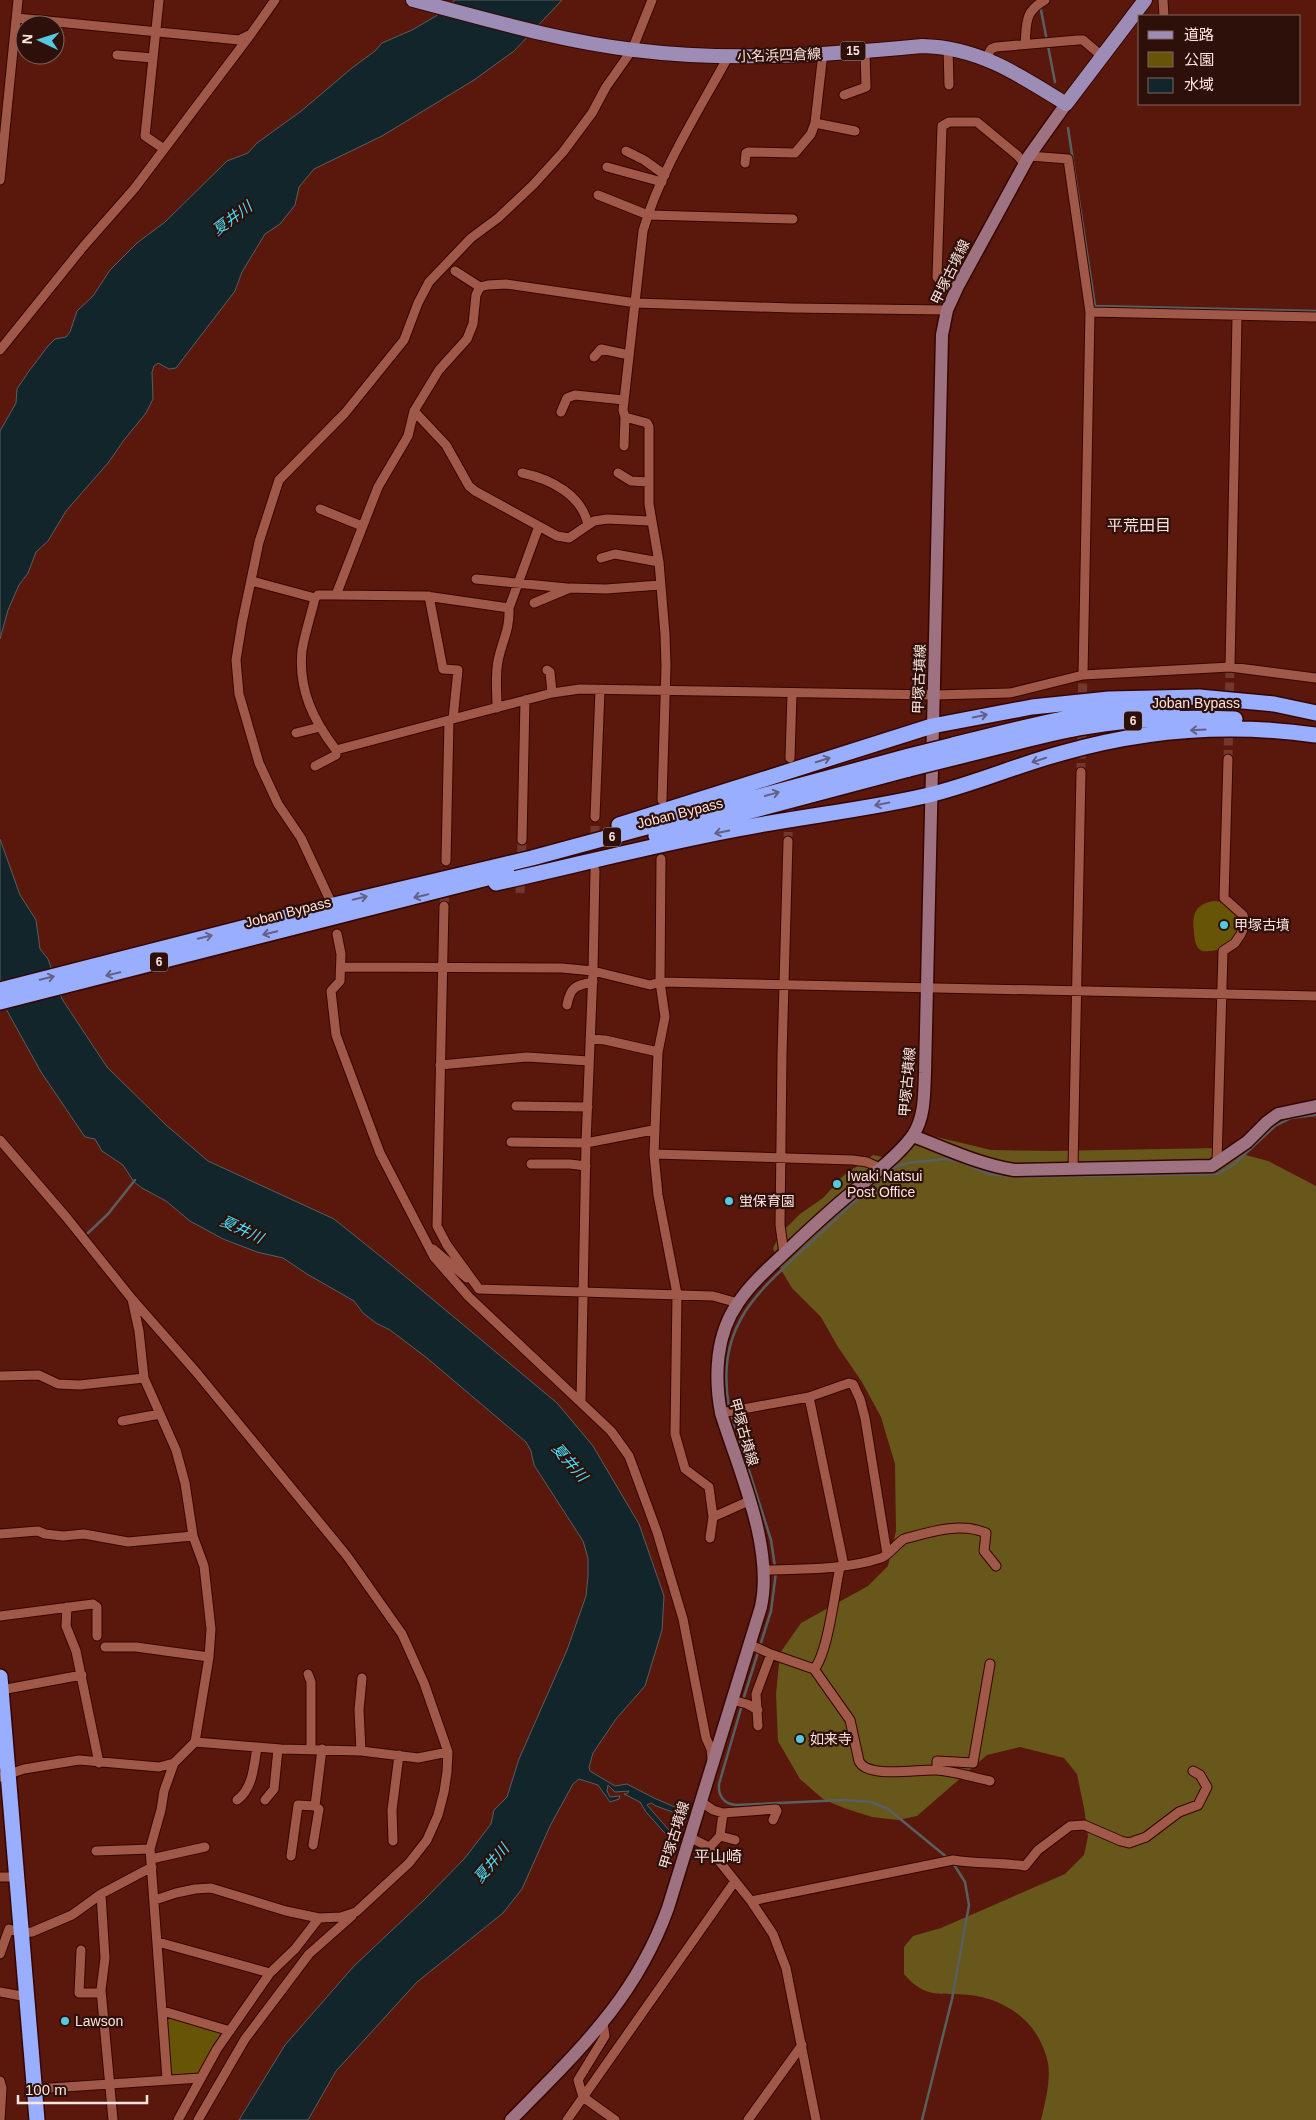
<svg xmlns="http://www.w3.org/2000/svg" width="1316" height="2120" viewBox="0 0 1316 2120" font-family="Arial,'Noto Sans JP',sans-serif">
<rect width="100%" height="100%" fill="#5a180c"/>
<path fill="#685407" d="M 1214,901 C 1226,901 1235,913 1243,922 C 1235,941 1224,953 1202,951 C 1195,947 1195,941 1194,933 C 1192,916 1194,904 1214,901 Z
M 166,2015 L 221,2033 L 198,2074 L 171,2075 Z"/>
<path fill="#68571b" d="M 924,1134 L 991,1150 L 1052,1151 L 1220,1148 L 1268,1161 L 1316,1186 L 1316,2120 L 1041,2120 C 1045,2103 1051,2081 1048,2063 C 1040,2024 1009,2000 970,1995 C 940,1992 926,2000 904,1974 L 904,1947 L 913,1936 L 941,1928 L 1065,1874 L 1084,1855 L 1088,1836 L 1084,1808 L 1077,1774 L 1064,1758 L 1020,1747 L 987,1755 L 917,1816 L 898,1820 L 872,1817 L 844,1808 L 823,1799 L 800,1779 L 778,1741 L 776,1694 L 780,1653 L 801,1623 L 868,1586 L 888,1566 L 896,1531 L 895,1464 L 881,1417 L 862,1382 L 838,1347 L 821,1317 L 792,1288 L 780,1268 L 773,1248 L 781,1233 L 800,1214 L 823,1198 L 843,1176 L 873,1155 L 887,1158 Z"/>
<path fill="#12252a" stroke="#595e60" d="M 455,0 L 562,0 L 514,51 L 474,80 L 382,136 L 314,169 L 299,187 L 295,205 L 280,224 L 265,234 L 242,272 L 235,291 L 176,368 L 169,369 L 158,363 L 154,366 L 152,372 L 153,399 L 146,413 L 124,440 L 108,463 L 66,511 L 48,541 L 36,552 L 28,573 L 19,585 L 8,610 L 0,639 L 0,431 L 16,403 L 17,389 L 29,371 L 48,346 L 55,339 L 66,337 L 70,332 L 77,311 L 93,296 L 110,270 L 137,243 L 165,222 L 227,161 L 248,153 L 257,143 L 300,112 L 352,68 L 375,51 L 382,43 L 412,30 L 436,16 Z
M 0,839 L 20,895 L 36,920 L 40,949 L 48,959 L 62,999 L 107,1067 L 166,1125 L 208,1161 L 334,1219 L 395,1268 L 557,1403 L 593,1446 L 639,1524 L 664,1596 L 662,1630 L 645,1686 L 616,1719 L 593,1753 L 589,1767 L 590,1771 L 615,1786 L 627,1784 L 654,1798 L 684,1811 L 684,1816 L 656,1806 L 651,1803 L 647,1805 L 676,1838 L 671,1840 L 646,1812 L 640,1802 L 624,1794 L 627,1794 L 629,1791 L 615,1792 L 608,1785 L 607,1791 L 610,1797 L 620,1796 L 619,1799 L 610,1802 L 598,1785 L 579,1779 L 573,1784 L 550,1826 L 522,1889 L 503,1913 L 417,1982 L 336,2071 L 308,2120 L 239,2120 L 285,2045 L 354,1966 L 424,1900 L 465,1858 L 491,1824 L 494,1810 L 507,1797 L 519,1759 L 567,1650 L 586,1596 L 588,1576 L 588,1558 L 583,1541 L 534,1465 L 531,1451 L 526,1442 L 427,1358 L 390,1330 L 376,1323 L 363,1313 L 354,1301 L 307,1274 L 283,1258 L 257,1252 L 223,1239 L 190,1221 L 166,1201 L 142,1188 L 134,1182 L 123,1165 L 102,1151 L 95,1139 L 85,1137 L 41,1072 L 0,998 Z"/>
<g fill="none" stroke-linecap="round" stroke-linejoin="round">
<path stroke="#595e60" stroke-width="2.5" d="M 1040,5 L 1055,82
M 1068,128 L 1095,306 L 1316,311
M 88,1233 L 108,1214 L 135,1180
M 729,1408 C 716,1328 752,1297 806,1247 C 834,1221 861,1195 889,1169 L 907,1163 L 946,1159 L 959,1161 L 989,1174 L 1018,1177 L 1218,1174 L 1233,1165 L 1275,1126 L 1291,1118 L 1316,1115
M 731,1414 L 771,1540 L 775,1567
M 743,1700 L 771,1611 L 776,1572
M 742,1705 L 719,1784 C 718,1795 723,1804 736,1805 L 844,1800 L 871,1802 L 888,1809 L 949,1859
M 922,2120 L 952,1999 L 969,1905 L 965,1882 L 953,1863"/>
<path stroke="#73372c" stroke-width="9" stroke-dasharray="9 4.5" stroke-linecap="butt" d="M 1082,706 L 1083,675
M 1228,759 L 1230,667
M 1081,772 L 1082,724
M 788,841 L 789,799
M 595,862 L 595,817
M 520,893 L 522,840
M 444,906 L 446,861"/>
<g stroke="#360500" stroke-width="11">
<path id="street" d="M 159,0 L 145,136 L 164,149
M 1163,0 L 1164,16
M 17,18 L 239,40 L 249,35
M 1025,44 C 1027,22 1024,12 1045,0
M 948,47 L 949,85
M 117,55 L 153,58
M 986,59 L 991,49 L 996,47 L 1078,40 L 1083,40 L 1103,57
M 844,95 L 866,87 L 865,50
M 815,123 L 855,131
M 626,151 L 644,160 L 665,175
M 1029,156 L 1068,159 L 1090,312 L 1083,675
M 745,163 L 746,153 L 748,152 L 795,153 L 811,134 L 815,123 L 823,53
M 607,167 L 662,182
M 0,180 L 18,0
M 598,195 L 648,215 L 793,219
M 455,271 L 480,287
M 958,286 L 941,282 L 937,277 L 942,126 L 949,122 L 977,122 L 1017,155 L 1025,164
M 1090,312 L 1316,317
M 0,350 L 83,247 L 134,189 L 251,34 L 275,0
M 594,357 L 601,349 L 629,355
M 414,411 L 446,445 L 469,486 L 475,491 L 557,536 L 569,538 L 594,521 L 607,519 L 650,521
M 561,412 L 567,398 L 575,395 L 624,400
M 624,446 L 625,417
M 522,473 C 551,479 582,495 588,525
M 618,473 L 631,481 L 649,482
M 320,509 L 362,526
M 601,558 L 615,554 L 659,562
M 476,579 L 567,588
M 252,581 L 315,598
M 336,595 L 426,596 L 509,608 C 510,630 502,641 498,661 C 495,676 497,692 497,708
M 429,596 L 443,669 L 458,670 L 453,719
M 534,603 L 570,588 L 606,589 L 660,585
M 509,608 L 539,526
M 1230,667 L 1237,317
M 547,670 L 550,672 L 552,693
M 449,720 L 336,750 C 313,720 298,689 302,650 C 305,633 311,615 315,598 L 318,595 L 336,595 L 378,487 L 408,436 L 414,411 L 439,370 L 467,339 L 473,324 L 476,295 L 480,287 L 488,285 L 506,284 L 636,303 L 791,308 L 947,310
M 296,733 L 320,727
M 790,758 L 792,694
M 315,766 L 336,755
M 662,800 L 666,666 L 665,634 L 659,562 L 649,504 L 649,427 L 647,423 L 625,417 L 623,410 L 643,231 C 660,171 698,112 728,57
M 595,817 L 600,690
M 522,840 L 525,700
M 661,859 L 660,982 L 1316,996
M 446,861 L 449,720 L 552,693 L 580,689 L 934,695 L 1010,693 L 1083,675 L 1230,667 L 1316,678
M 595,870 L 593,971 L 586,1143 L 653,1130
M 329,898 L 301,838 L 278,804 L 259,763 L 239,694 L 236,660 L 242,623 L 259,542 L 279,480 L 345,413 L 404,340 L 418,303 L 429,282 L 471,238 L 498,218 L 533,185 L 563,152 L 592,113 L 606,87 L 632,50 L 652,0
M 444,906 L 437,1226 L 447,1245 L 479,1289 L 713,1296 L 738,1303
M 337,934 L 341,954 L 340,981 L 331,991 L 336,1035 L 380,1153 L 434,1257 L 469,1297 L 611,1431 L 629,1456 L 657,1532 L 683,1619 L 706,1738 L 711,1749 L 712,1759
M 341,967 L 562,968 L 593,971 L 650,985 L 660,982 L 665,1017 L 658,1052 L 654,1154 L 658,1195 L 677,1294 L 675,1434 L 685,1469 L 709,1487 L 713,1517 L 710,1538
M 567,1005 C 570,988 575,985 593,982
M 590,1039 L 605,1040 L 658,1052
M 440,1065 L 527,1057 L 589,1061
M 516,1106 L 588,1107
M 0,1140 L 67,1218 L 132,1299 L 197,1373 L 347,1556 L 402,1634 L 424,1683 L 448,1752 L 447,1772 L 444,1792 L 438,1815 L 427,1840 L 409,1863 L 356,1912 L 341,1917 L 319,1918
M 511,1142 L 586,1143 L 581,1401
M 654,1154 L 853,1160 L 867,1162 L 880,1168
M 1217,1163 L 1223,951 L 1235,943 L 1241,934 L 1245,924 L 1243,915 L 1224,898 L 1228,759
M 531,1164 L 570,1164 L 586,1166
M 1073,1169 L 1081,772
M 433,1249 L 467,1278
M 784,1254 L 780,1225 L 782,1055 L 788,841
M 132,1299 L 139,1331 L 144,1378 L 176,1450 L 185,1483 L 193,1536 L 204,1566 L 211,1629 L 209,1657 L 195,1742
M 0,1376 L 39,1375 L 58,1384 L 80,1385 L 144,1378
M 809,1397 L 844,1566
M 721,1413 L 809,1397 L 849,1383 L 853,1384 L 860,1399 L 865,1418 L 887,1554
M 122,1421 L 160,1414
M 713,1517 L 749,1501
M 0,1534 L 38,1531 L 45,1534 L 63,1536 L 84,1534 L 128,1542 L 193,1536
M 765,1570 C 803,1569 844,1570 881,1558 C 888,1556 897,1543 904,1539 C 930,1532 960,1522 986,1533 L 984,1551 L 996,1566
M 67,1607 L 66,1626 L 76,1651 L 99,1763
M 0,1616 L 93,1604 L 97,1607 L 97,1636
M 749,1644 L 771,1654 L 814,1669 L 850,1720 L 859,1761 C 867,1779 918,1769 936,1770 C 954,1771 972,1777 990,1781
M 105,1647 L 136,1647 L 209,1657
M 814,1669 C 828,1654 835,1589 840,1567
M 308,1674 L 311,1682 L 311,1749
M 1,1690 L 82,1675
M 732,1700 L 747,1704 L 758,1710
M 758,1726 L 756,1694 L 771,1654
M 361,1751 L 359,1710 L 362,1678
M 937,1770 L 937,1761 L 973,1763 L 990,1664
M 0,1777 L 24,1769 L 79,1760 L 159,1767 L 174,1763
M 237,1800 C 253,1789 254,1765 257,1747
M 265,1800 L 274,1789 L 278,1749
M 700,1801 L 713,1810 L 723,1813 L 776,1809 L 777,1811 L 773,1820
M 315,1806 L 322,1749
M 720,1836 L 735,1840
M 689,1837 L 707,1846 L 751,1901 L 773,1934 L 786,1968 L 816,2120
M 393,1841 L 392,1810 L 399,1755
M 709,1848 L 720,1836 L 723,1813
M 96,1851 L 150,1849
M 291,1856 L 298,1805 L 315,1806 L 319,1809 L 313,1845
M 151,1859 L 205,1847
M 0,1877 L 16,1877
M 101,1894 L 105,1958 L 101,1990 L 113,2120
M 155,1900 L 176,1893 L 195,1889 L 211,1888 L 286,1911 L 319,1918 L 295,1949 L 270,1973 L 217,2049 L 178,2120
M 751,1901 L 953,1860 C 977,1864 1001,1862 1025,1866 L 1038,1850 L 1070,1826 L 1084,1825 L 1121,1841 L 1129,1843 L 1146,1837 L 1179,1812 L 1198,1805 L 1207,1787 L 1200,1775 L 1193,1771
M 158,1942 L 270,1973
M 81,1950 L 79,1993 L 101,1993
M 0,1954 L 9,1929 L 22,1933 L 32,1932 L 72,1915 L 101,1894 L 152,1867
M 0,1992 L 27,1997
M 163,2011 L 230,2031
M 603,2023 L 605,2036 L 578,2080 L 583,2097 L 615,2120
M 167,2079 L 150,1849 L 161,1810 L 164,1791 L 174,1763 L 195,1742 L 281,1749 L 361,1751 L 418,1758 L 448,1752
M 0,2081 L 2,2088 L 0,2120
M 35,2089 L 200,2078
M 198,2120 L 245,2039 L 309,1954 L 352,1916
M 567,2120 L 735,1881
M 748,2120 L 802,2045"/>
</g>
<g stroke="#360500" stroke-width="15">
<path id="secondary" d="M 913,1136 C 947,1149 978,1164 1014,1170 L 1212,1166 L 1247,1142 L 1267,1122 L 1278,1114 L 1316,1106
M 511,2120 C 577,2052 635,2000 668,1908 L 761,1607 C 774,1547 739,1471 721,1413 C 714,1376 716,1334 738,1303 C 752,1282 772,1265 790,1248 C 813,1226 836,1205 861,1185 C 877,1171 901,1153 913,1135 C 925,1117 924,1094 925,1073 L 942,335 L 947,310 L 958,286 L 1029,156 L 1066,104"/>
</g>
<g stroke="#360500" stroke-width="16">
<path id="primary" d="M 413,0 C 486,19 559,41 634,50 C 730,62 827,55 922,46 C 978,47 1020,75 1066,104 L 1145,0"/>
</g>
<g stroke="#360500" stroke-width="18">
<path id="highway" d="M 953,745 C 1024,727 1098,707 1173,707
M 953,758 C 995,748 1037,736 1079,728 C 1131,718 1183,717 1235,719
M 619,825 L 932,726 L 1032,707 L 1109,699 L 1199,697 L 1274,704 L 1316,713
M 656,836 L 909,769
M 496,883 C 577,865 657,844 738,829 C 802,816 866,810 929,795 C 974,784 1017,765 1062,753 C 1145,729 1231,723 1316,735
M 0,990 L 313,910 L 532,858 L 909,756
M 0,1002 L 507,873
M 0,1677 L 37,2120"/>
</g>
<use href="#street" stroke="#a05849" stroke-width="9"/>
<use href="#secondary" stroke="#9e7280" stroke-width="12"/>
<use href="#primary" stroke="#9c8cb6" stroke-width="14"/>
<use href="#highway" stroke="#9aaeff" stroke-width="15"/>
<g stroke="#360500" stroke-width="18" stroke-linecap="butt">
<path id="highway-bridge" d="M 909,756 L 953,745
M 909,769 L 953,758"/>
</g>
<use href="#highway-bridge" stroke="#9aaeff" stroke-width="15"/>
</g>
<defs><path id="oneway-shaft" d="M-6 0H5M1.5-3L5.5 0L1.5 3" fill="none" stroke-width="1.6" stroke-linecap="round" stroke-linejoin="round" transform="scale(1.25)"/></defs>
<g stroke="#645f84">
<use href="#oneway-shaft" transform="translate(980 716) rotate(-12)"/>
<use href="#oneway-shaft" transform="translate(1198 730) rotate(177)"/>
<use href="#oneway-shaft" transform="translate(823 760) rotate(-18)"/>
<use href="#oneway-shaft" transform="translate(1039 760) rotate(162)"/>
<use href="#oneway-shaft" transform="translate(772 794) rotate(-15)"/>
<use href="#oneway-shaft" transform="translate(882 804) rotate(169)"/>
<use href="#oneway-shaft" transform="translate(722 832) rotate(169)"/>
<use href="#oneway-shaft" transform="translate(421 896) rotate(166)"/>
<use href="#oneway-shaft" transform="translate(360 898) rotate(-14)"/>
<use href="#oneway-shaft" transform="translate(270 933) rotate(166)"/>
<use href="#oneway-shaft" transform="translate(205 937) rotate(-14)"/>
<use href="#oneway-shaft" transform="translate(113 974) rotate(166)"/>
<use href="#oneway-shaft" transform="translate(47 978) rotate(-14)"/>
</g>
<g fill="#56c9e0" stroke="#2d100a" stroke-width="2">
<circle cx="1224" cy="925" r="5"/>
<circle cx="837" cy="1184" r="5"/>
<circle cx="729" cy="1201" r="5"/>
<circle cx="800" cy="1739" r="5"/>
<circle cx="65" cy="2021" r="5"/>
</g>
<g text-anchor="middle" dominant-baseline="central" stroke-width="4.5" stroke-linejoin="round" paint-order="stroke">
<g fill="#2d100a" stroke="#bfa49e" stroke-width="1">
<rect x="840.5" y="41.5" width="25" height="19" rx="4"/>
<rect x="1124" y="711.5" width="18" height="19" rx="4"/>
<rect x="603" y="827.5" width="18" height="19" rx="4"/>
<rect x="150" y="952.5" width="18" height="19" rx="4"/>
</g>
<g font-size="12" font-weight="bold" fill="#fee4de">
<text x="853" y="51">15</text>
<text x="1133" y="721">6</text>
<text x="612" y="837">6</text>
<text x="159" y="962">6</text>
</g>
<g font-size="14" fill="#fee4de" stroke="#2d100a">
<text transform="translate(779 55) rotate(-2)">小名浜四倉線</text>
<text transform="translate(950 272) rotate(-64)">甲塚古墳線</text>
<text transform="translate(919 679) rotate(-88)">甲塚古墳線</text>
<text x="1196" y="703">Joban Bypass</text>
<text transform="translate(680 813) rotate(-14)">Joban Bypass</text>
<text transform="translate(288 912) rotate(-14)">Joban Bypass</text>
<text transform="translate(907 1082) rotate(-85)">甲塚古墳線</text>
<text transform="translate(744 1432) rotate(74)">甲塚古墳線</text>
<text transform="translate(674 1835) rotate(-73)">甲塚古墳線</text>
</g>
<g font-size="14" fill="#fee4de" stroke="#2d100a" text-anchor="start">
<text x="1234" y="925">甲塚古墳</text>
<text x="847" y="1176">Iwaki Natsui<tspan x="847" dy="16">Post Office</tspan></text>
<text x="739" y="1201">蛍保育園</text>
<text x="810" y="1739">如来寺</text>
<text x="75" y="2021">Lawson</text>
</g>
<g font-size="15" font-style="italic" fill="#45e1fe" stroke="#2d100a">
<text transform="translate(232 218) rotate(-37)">夏井川</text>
<text transform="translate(242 1229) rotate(25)">夏井川</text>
<text transform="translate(570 1462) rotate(49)">夏井川</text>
<text transform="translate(491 1863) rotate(-50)">夏井川</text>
</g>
<g font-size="16" fill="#fee4de" stroke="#2d100a">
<text x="1139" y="525">平荒田目</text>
<text x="718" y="1856">平山崎</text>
</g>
</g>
<rect x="1138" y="15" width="162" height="90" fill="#2d100a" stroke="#81655f"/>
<rect x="1148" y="31" width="25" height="8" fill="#9c8cb6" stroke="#81655f"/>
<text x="1184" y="40" font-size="15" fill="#fee4de">道路</text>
<rect x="1148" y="52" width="25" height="15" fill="#685407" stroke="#81655f"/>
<text x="1184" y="65" font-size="15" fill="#fee4de">公園</text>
<rect x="1148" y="78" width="25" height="15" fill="#12252a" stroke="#81655f"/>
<text x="1184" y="90" font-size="15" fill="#fee4de">水域</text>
<g transform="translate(40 40) rotate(274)"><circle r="24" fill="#2d100a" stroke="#81655f"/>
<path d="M0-4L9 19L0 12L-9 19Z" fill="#56c9e0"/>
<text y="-8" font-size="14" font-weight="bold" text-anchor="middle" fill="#fee4de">N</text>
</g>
<path d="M18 2095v8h129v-8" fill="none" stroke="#fee4de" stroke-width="2.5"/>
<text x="25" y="2095" font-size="15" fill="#fee4de" stroke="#2d100a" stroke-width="4" paint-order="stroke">100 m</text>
</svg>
